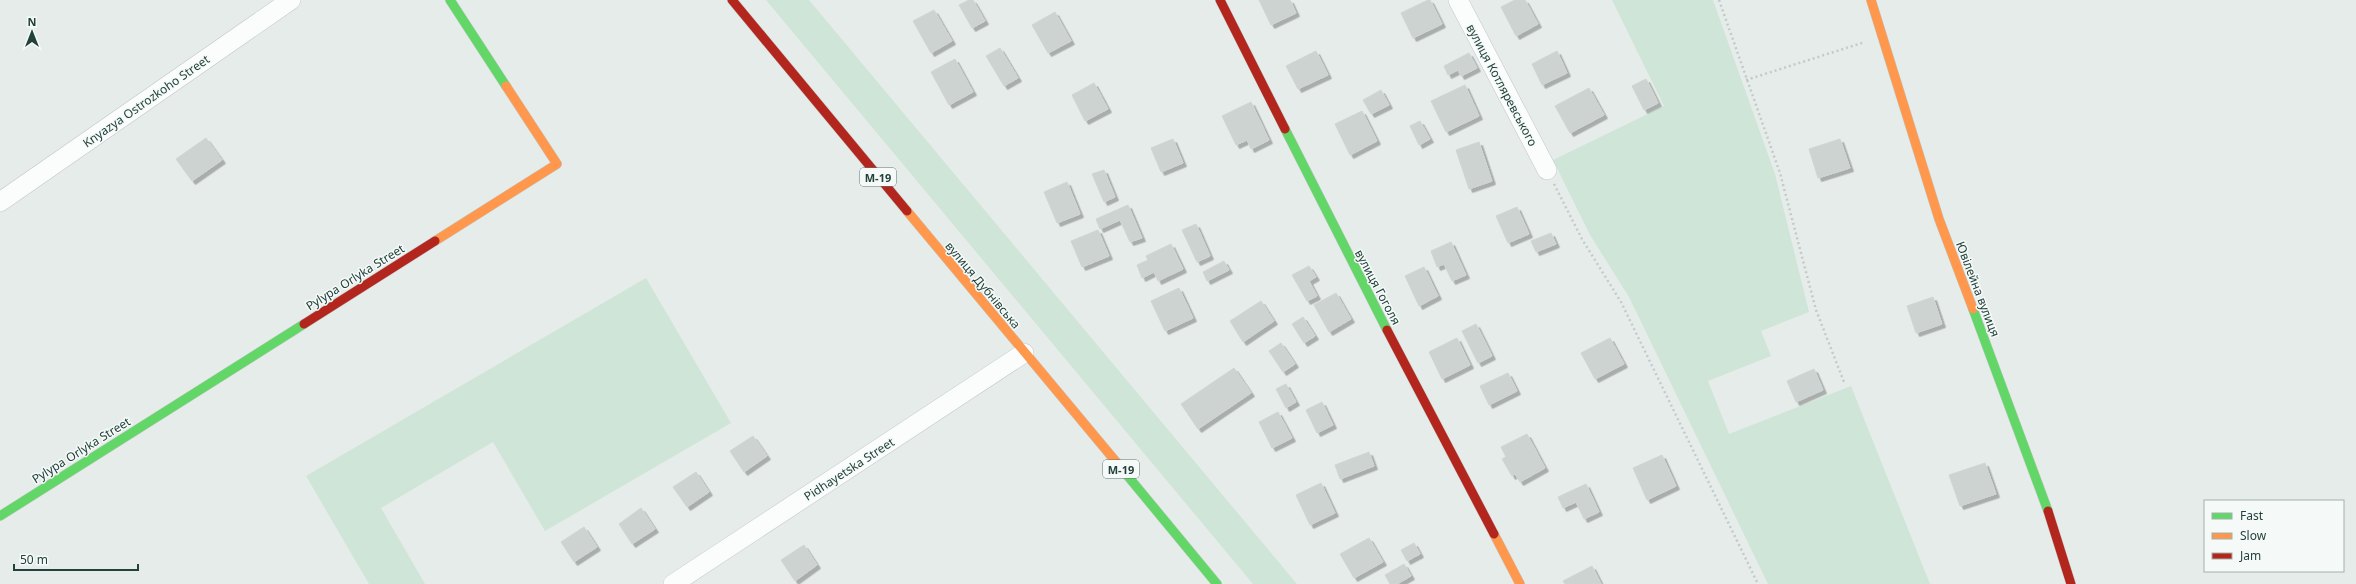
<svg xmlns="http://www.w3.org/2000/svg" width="2356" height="584" viewBox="0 0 2356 584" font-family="'Noto Sans',sans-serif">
<defs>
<filter id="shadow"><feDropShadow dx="3.5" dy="3.5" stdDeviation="0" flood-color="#0004"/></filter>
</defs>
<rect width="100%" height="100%" fill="#e6ece9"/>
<path fill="#cfe5d7" d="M 766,0 L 809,0 L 1297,584 L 1253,584 Z
M 1612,0 L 1713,0 L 1775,174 L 1809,312 L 1761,331 L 1771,356 L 1708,381 L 1729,434 L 1851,386 L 1930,584 L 1768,584 L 1629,297 L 1590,235 L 1553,160 L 1664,106 Z
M 646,278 L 731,423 L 545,531 L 493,442 L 381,508 L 425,584 L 369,584 L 306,476 Z"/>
<path fill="#cdd3d1" stroke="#cfd5d2" filter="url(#shadow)" d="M 969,0 L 973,0 L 985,21 L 972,28 L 959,5 Z
M 1259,0 L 1290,0 L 1296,13 L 1271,25 Z
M 1428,0 L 1430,0 L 1442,24 L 1413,38 L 1401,13 Z
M 1515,0 L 1525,0 L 1538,24 L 1516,36 L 1501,7 Z
M 934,10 L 952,41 L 931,53 L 913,21 Z
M 1055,12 L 1071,41 L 1048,53 L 1032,25 Z
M 1000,48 L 1018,78 L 1004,86 L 986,56 Z
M 1316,51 L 1328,75 L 1298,89 L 1286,66 Z
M 1557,51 L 1567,73 L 1542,85 L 1532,64 Z
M 1469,53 L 1477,68 L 1461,76 L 1458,70 L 1448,75 L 1444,66 Z
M 955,59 L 973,92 L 949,105 L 931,72 Z
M 1646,79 L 1658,103 L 1644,110 L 1632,86 Z
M 1094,83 L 1108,109 L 1085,121 L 1072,95 Z
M 1465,85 L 1479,116 L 1446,132 L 1431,101 Z
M 1589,88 L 1604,115 L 1570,133 L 1555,106 Z
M 1381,90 L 1389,105 L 1371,114 L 1363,100 Z
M 1251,102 L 1269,140 L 1251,149 L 1247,140 L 1236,145 L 1222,116 Z
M 1362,111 L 1377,141 L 1350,155 L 1335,124 Z
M 1420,121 L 1430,139 L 1419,145 L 1410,126 Z
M 206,138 L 222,160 L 192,181 L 176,159 Z
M 1173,139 L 1183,163 L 1161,172 L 1151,148 Z
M 1840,139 L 1850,168 L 1818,178 L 1809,149 Z
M 1479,142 L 1492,181 L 1469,189 L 1456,150 Z
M 1104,170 L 1115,197 L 1104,202 L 1092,174 Z
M 1067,182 L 1080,214 L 1057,223 L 1044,192 Z
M 1128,205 L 1142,238 L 1130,242 L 1120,220 L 1100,229 L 1096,219 Z
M 1517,207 L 1529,234 L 1508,243 L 1496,216 Z
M 1196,224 L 1210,256 L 1197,262 L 1182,230 Z
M 1098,230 L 1109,256 L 1082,267 L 1071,241 Z
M 1551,233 L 1556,244 L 1536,252 L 1531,241 Z
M 1451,242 L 1466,275 L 1452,281 L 1444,264 L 1437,267 L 1431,251 Z
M 1171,244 L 1183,269 L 1158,281 L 1154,272 L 1142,278 L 1137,265 L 1148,260 L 1146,256 Z
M 1224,261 L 1229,270 L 1207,281 L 1203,272 Z
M 1309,266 L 1316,277 L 1309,281 L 1317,296 L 1307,301 L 1292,275 Z
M 1424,267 L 1438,296 L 1419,306 L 1405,276 Z
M 1179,288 L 1193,318 L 1165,331 L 1151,301 Z
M 1336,293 L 1351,319 L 1329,332 L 1314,305 Z
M 1933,297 L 1942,324 L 1916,333 L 1907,306 Z
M 1261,301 L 1274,321 L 1243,342 L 1230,321 Z
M 1303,317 L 1315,336 L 1304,343 L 1292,324 Z
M 1476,324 L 1492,356 L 1478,363 L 1462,331 Z
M 1457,338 L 1470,365 L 1442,379 L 1429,352 Z
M 1610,338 L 1624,364 L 1595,379 L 1581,353 Z
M 1281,343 L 1295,364 L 1283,372 L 1269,351 Z
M 1234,368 L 1251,393 L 1198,429 L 1181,404 Z
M 1814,369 L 1823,390 L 1796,402 L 1787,381 Z
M 1508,373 L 1517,391 L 1489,405 L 1480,386 Z
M 1286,384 L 1296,402 L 1286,408 L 1276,389 Z
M 1322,402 L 1333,425 L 1317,433 L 1306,410 Z
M 1278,412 L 1292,438 L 1272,448 L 1259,422 Z
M 1527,434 L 1545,468 L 1520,482 L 1515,474 L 1512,476 L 1502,459 L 1506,457 L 1501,447 Z
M 753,436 L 767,456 L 744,472 L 730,451 Z
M 1369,452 L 1374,466 L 1340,479 L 1335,465 Z
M 1662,455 L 1676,486 L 1647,500 L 1633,468 Z
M 1985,463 L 1996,494 L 1960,506 L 1949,475 Z
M 696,472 L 709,492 L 687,507 L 673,487 Z
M 1321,483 L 1335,513 L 1310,525 L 1296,495 Z
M 1586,484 L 1599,512 L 1584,519 L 1576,502 L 1563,508 L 1558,497 Z
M 641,508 L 655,529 L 632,544 L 619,524 Z
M 584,527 L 597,547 L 574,562 L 561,542 Z
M 1369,538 L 1383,562 L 1354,578 L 1340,554 Z
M 1414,543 L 1420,554 L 1407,561 L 1401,550 Z
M 804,545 L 817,565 L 795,581 L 781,560 Z
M 1404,564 L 1411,576 L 1397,584 L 1390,584 L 1385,575 Z
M 1592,566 L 1601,584 L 1565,584 L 1563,581 Z"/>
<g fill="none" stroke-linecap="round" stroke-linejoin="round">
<g stroke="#c3c9c7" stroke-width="20">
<path id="street" d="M 1458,0 L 1547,170
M 0,202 L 291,0
M 673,584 L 1024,353"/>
</g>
<g stroke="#c2c9c7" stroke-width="10">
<path id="fast" d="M 450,0 L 506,86
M 1285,129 L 1387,330
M 1973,309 L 2048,511
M 1117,463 L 1217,584
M 0,516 L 304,324"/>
</g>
<g stroke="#c2c9c7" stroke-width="10">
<path id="slow" d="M 1871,0 L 1939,219 L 1973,309
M 907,211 L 1117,463
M 435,241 L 557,164 L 506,86
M 1494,534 L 1520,584"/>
</g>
<g stroke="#c2c9c7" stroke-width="10">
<path id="jam" d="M 732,0 L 907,211
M 1220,0 L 1285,129
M 304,324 L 435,241
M 1387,330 L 1494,534
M 2048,511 L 2071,584"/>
</g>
<path stroke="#c2cbc9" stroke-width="2.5" stroke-dasharray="2 3" stroke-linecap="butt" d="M 1719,0 L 1780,173 L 1816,310 L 1844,382
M 1746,80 L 1865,42
M 1554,184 L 1582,239 L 1621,302 L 1758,584"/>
<use href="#street" stroke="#fbfcfc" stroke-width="19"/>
<use href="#fast" stroke="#63d668" stroke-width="9"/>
<use href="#slow" stroke="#ff974d" stroke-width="9"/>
<use href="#jam" stroke="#b3261e" stroke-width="9"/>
</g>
<g text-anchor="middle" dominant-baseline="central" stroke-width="3" stroke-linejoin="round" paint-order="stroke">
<g fill="#f5faf8" stroke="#617874" stroke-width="1">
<rect x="860" y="168" width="36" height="18" rx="3"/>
<rect x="1103" y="460" width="36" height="18" rx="3"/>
</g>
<g font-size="11" font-weight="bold" fill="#22413b">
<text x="878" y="177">М-19</text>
<text x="1121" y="469">М-19</text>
</g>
<g font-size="12" fill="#22413b" stroke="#f5faf8">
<text transform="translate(1502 85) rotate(62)">вулиця Котляревського</text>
<text transform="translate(146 101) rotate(-35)">Knyazya Ostrozkoho Street</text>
<text transform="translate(355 277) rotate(-32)">Pylypa Orlyka Street</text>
<text transform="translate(983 285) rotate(50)">вулиця Дубнівська</text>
<text transform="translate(1378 287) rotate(62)">вулиця Гоголя</text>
<text transform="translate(1978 289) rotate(69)">Ювілейна вулиця</text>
<text transform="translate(81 450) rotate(-32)">Pylypa Orlyka Street</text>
<text transform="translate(849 469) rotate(-33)">Pidhayetska Street</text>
</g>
</g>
<rect x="2204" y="500" width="140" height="72" fill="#f5faf8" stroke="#a1b0ac"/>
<rect x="2212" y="513" width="20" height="6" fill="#63d668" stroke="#a1b0ac"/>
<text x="2240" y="520" font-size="12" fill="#22413b">Fast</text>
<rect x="2212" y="533" width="20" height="6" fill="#ff974d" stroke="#a1b0ac"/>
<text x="2240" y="540" font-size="12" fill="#22413b">Slow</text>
<rect x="2212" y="553" width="20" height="6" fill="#b3261e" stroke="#a1b0ac"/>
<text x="2240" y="560" font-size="12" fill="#22413b">Jam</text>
<g transform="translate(32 32)" stroke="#f5faf8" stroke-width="3" paint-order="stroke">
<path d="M0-3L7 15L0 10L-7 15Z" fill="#22413b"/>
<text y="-6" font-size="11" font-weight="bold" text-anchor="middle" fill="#22413b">N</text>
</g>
<path d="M14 564v6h124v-6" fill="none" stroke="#22413b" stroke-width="2"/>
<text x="20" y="564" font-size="12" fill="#22413b" stroke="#f5faf8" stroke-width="3" paint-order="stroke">50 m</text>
</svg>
